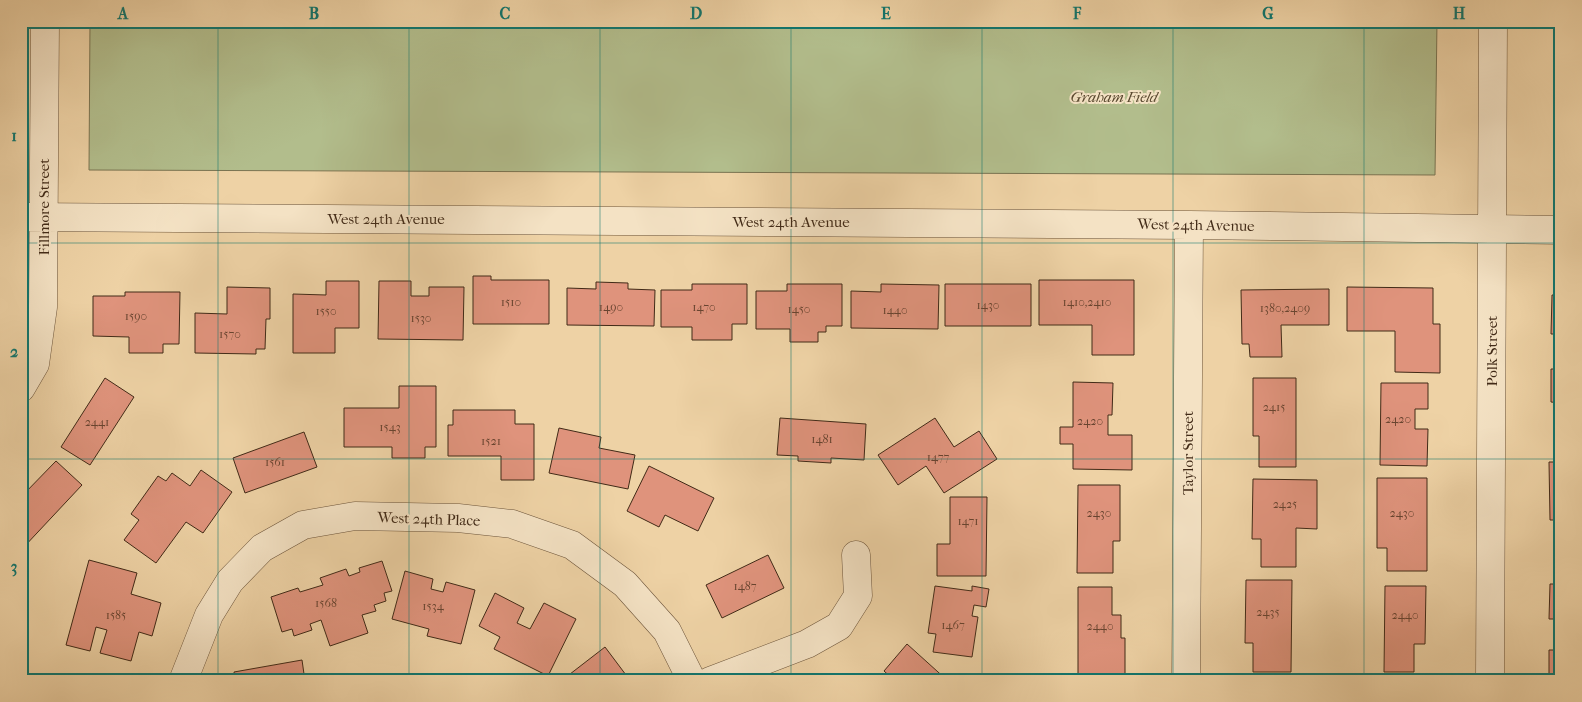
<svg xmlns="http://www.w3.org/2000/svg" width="1582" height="702" viewBox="0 0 1582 702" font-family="'IM FELL French Canon',serif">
<rect width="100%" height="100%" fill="#eed2a5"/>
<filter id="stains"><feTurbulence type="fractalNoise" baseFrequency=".004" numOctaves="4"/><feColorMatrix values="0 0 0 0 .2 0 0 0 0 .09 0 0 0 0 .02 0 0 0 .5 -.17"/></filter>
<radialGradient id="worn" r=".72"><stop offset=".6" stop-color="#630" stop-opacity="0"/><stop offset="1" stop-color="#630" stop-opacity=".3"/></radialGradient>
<path fill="#b2bd8c" stroke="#7a7452" d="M 90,21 L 1437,21 L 1435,175 L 89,170 Z"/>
<path fill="#df937c" stroke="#412a17" d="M 1557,127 L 1561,127 L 1561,164 L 1556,164 Z
M 473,276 L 491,276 L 491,280 L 549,280 L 549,324 L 473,324 Z
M 1039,280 L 1134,280 L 1134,355 L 1092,355 L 1092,325 L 1039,325 Z
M 326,281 L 359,281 L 359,328 L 335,328 L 335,353 L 293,353 L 293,294 L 326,295 Z
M 379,281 L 411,281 L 411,296 L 429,296 L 429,287 L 464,287 L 463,340 L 378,339 Z
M 596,282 L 628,283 L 628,289 L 655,290 L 654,326 L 567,325 L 567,288 L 596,289 Z
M 692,284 L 747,284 L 747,324 L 732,324 L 732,340 L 692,340 L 692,327 L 661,327 L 661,290 L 692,290 Z
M 787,284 L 842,284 L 842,326 L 826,326 L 826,332 L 818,332 L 818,342 L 790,342 L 790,329 L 756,329 L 756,291 L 787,291 Z
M 881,284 L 939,285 L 938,329 L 851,328 L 851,291 L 881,292 Z
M 945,284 L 1031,284 L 1031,326 L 945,326 Z
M 227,287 L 270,288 L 270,319 L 266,319 L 265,349 L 256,349 L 256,354 L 195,353 L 195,313 L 227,314 Z
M 1347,287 L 1433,288 L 1433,324 L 1440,324 L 1440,373 L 1395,372 L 1395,331 L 1347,331 Z
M 1329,289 L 1329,325 L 1281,325 L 1282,357 L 1250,357 L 1249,344 L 1242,344 L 1241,290 Z
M 125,292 L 180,292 L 179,344 L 163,344 L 163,353 L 129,353 L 129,337 L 93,336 L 93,296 L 125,296 Z
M 1552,295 L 1561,295 L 1561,334 L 1551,334 Z
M 1551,369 L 1561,369 L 1561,403 L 1551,402 Z
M 105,378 L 134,397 L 90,465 L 61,447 Z
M 1253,378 L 1296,378 L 1296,467 L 1259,467 L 1259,436 L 1253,436 Z
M 1073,382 L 1113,383 L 1112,415 L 1108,415 L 1108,435 L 1132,435 L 1132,470 L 1073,469 L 1073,444 L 1060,444 L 1060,427 L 1073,427 Z
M 1381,383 L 1428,383 L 1428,409 L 1415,409 L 1415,429 L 1428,429 L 1427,466 L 1380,465 Z
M 399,386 L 436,386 L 436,447 L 425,447 L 425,458 L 392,458 L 392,447 L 344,447 L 344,408 L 399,408 Z
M 453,410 L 515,410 L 515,424 L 534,424 L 534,480 L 501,480 L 501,456 L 448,456 L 448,425 L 453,425 Z
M 780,418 L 866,424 L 864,460 L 831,458 L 831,463 L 798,461 L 798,456 L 777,455 Z
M 935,418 L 954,447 L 979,431 L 997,459 L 944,493 L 926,466 L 898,485 L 878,455 Z
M 559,428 L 601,437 L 599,448 L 635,455 L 628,489 L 549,473 Z
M 304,432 L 317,467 L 245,493 L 233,458 Z
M 56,461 L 82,485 L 22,549 L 21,497 Z
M 1549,462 L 1561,462 L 1561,529 L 1561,520 L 1550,520 Z
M 649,466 L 714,498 L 698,531 L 665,515 L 659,527 L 627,511 Z
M 201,470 L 232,492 L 203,533 L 186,522 L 156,563 L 124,540 L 139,520 L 131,514 L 158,476 L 166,481 L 172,473 L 190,486 Z
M 1377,478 L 1427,478 L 1427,571 L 1387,571 L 1387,548 L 1377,548 Z
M 1253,479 L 1317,480 L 1317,529 L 1296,528 L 1296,567 L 1261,567 L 1261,539 L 1252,539 Z
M 1078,485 L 1120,485 L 1120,541 L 1113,541 L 1113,573 L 1077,573 Z
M 950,497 L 987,497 L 986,576 L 937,576 L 937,544 L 950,544 Z
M 768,555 L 784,588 L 722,618 L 706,585 Z
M 1556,558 L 1561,558 L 1561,643 L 1554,643 L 1555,619 L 1549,619 L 1550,584 L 1556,584 Z
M 89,560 L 137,573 L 131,594 L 161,603 L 152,636 L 139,632 L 131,661 L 100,653 L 107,630 L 96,627 L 90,651 L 66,645 Z
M 382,561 L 392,591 L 384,593 L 386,601 L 374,605 L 376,611 L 362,615 L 368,633 L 330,646 L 321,620 L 310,624 L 312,630 L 294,636 L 292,629 L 282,632 L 271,597 L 298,588 L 300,592 L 323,585 L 320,578 L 346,569 L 349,576 L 360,572 L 359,568 Z
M 405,571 L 433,579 L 431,589 L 443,592 L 446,582 L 475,590 L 461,644 L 427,636 L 429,629 L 392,619 Z
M 1246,580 L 1292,580 L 1291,672 L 1253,672 L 1253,643 L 1245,643 Z
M 935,586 L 972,591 L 972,586 L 989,589 L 986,607 L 974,605 L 972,616 L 978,617 L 972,657 L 933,652 L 936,634 L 928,633 Z
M 1385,586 L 1426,586 L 1425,644 L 1414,644 L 1414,672 L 1384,672 Z
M 1078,587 L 1112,587 L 1112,615 L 1121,615 L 1121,638 L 1125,638 L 1125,677 L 1078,676 Z
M 495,593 L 524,608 L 517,623 L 530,629 L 544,603 L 576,619 L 548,676 L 494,649 L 500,637 L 479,626 Z
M 907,644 L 948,681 L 895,681 L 884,671 Z
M 605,647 L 629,679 L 626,681 L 561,681 Z
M 1549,650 L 1561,650 L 1561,681 L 1549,681 Z
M 302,660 L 305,681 L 235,681 L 234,672 Z
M 1246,680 L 1293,680 L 1293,681 L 1246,681 Z"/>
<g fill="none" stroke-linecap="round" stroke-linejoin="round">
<g stroke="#6c543a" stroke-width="29">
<path id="minor" d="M 21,217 L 1189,225 L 1561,230
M 21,388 L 35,364 L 43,307 L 45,21
M 183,681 L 209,615 L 230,581 L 262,548 L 303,525 L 355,516 L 458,518 L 512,524 L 572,545 L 625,584 L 667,631 L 692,681
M 710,681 L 807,644 L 839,626 L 858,596 L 856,555
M 1186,681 L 1189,225
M 1490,681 L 1493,21"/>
</g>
<use href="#minor" stroke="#f4e2c4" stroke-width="28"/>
</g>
<path fill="none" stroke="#0f766e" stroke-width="1" stroke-opacity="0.55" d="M 218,21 L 218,681M 409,21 L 409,681M 600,21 L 600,681M 791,21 L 791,681M 982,21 L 982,681M 1173,21 L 1173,681M 1364,21 L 1364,681M 21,243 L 1561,243M 21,459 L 1561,459"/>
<g text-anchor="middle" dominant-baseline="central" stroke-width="4" stroke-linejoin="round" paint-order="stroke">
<g font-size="12" fill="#684430">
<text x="511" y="302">1510</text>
<text x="1087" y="302">1410,2410</text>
<text x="988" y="305">1430</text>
<text x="611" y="307">1490</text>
<text x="704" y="307">1470</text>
<text x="1285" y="308">1380,2409</text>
<text x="799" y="309">1450</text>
<text x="895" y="310">1440</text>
<text x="326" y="311">1550</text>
<text x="136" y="316">1590</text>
<text x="421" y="318">1530</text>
<text x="230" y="334">1570</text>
<text x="1274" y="407">2415</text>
<text x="1398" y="419">2420</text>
<text x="1090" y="421">2420</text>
<text x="97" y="422">2441</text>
<text x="390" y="427">1543</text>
<text x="822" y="439">1481</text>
<text x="491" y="441">1521</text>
<text x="938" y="457">1477</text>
<text x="275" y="462">1561</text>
<text x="1285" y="504">2425</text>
<text x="1099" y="513">2430</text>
<text x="1402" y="513">2430</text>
<text x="968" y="521">1471</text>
<text x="745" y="586">1487</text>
<text x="326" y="603">1568</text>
<text x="433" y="606">1534</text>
<text x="1268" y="612">2435</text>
<text x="116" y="615">1585</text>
<text x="1405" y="615">2440</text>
<text x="953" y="625">1467</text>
<text x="1100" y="626">2440</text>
</g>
<g font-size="15" font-style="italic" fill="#58472e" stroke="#f4e2c4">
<text x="1114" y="97">Graham Field</text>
</g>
<g font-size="15" fill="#412a17" stroke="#f4e2c4">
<text transform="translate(44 207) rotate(-90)">Fillmore Street</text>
<text x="386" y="219">West 24th Avenue</text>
<text x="791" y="222">West 24th Avenue</text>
<text transform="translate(1196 225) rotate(1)">West 24th Avenue</text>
<text transform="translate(1492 351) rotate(-90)">Polk Street</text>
<text transform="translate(1188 453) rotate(-90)">Taylor Street</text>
<text transform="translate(429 519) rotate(2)">West 24th Place</text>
</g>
</g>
<rect width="1582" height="702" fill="none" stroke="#eed2a5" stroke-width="55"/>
<rect x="28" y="28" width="1526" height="646" fill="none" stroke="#0f766e" stroke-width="2"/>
<g font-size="16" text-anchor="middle" font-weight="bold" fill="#0f766e">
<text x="123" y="19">A</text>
<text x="314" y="19">B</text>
<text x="505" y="19">C</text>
<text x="696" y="19">D</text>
<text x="886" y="19">E</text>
<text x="1077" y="19">F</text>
<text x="1268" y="19">G</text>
<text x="1459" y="19">H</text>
<text x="14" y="141">1</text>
<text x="14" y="357">2</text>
<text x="14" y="572">3</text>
</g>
<rect width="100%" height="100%" filter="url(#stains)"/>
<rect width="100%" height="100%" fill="url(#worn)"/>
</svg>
